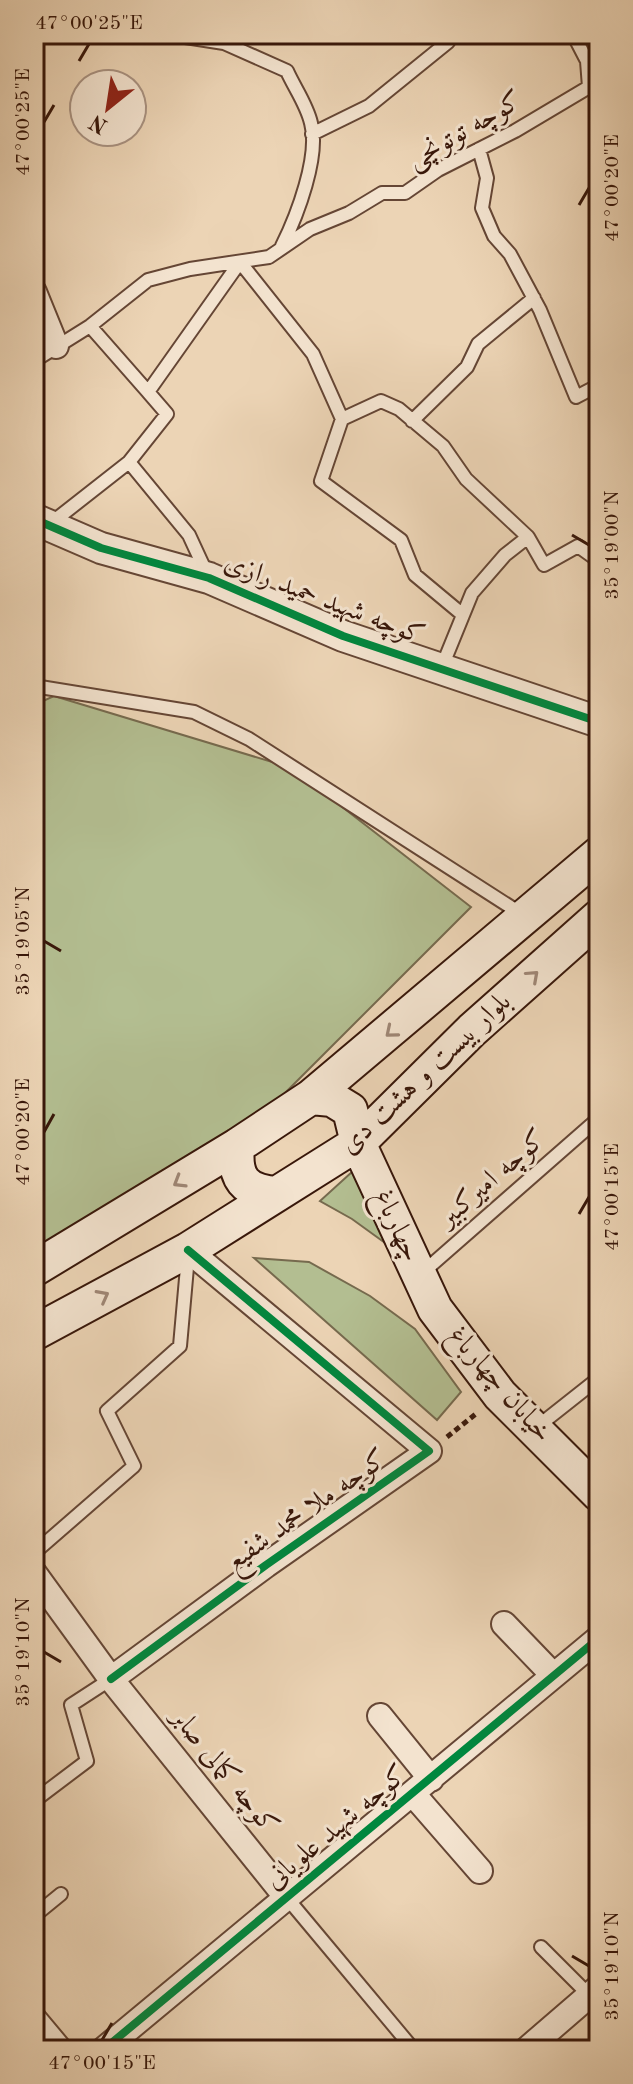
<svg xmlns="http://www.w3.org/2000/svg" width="633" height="2084" viewBox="0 0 633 2084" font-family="'Old Standard TT',Amiri,serif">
<rect width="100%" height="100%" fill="#ecd4b5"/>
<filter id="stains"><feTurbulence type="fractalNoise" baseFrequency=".0025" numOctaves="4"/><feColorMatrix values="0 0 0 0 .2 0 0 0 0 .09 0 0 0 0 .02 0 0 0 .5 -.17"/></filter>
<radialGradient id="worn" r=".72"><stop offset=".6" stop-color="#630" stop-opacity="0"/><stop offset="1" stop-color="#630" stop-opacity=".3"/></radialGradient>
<path fill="#b3be91" stroke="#766a4e" stroke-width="2" d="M 54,696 L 292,768 L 471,907 L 246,1132 L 34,1250 L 34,705 Z
M 364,1161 L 399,1253 L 352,1219 L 320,1201 Z
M 254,1258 L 309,1262 L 370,1296 L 415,1329 L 461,1392 L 437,1420 Z"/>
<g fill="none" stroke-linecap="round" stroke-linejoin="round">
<g stroke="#654635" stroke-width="16">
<path id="service" d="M 166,34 L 224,43 L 287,71 C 294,87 307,105 311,123 C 320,156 297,216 282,246
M 573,34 L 587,61 L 589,87
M 312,134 L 369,106 L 448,42 L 453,34
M 479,149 L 487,178 L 482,208 L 494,236 L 510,254 L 540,310 L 576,397 L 599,385
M 90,326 L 148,392
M 34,361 L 90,326 L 148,280 L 190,269 L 269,257 L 310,229 L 349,213 L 382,193 L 405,193 L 438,170 L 515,131 L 589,87 L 599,85
M 342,419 L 381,401 L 399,409 L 443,446 L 466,479 L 528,537 L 505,555 L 472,593 L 441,669
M 412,421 L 467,367 L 478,344 L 534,298
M 50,524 L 129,462
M 528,537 L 544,565 L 578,546 L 599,561
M 207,574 L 189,535 L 129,462 L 167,414 L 148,392 L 240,262 L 313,354 L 342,419 L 321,481 L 401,540 L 415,575 L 463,615
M 34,686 L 194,712 L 249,739 L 523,915
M 421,1274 L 599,1118
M 537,1427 L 599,1378
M 34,1553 L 134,1466 L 107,1411 L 180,1346 L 188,1256
M 34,1801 L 87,1761 L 71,1705 L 111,1679
M 287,1898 L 414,2050
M 34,1916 L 61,1894
M 541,1947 L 590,1996"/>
</g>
<g stroke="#654635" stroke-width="28">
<path id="minor" d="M 34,292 L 56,346
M 34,1573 L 111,1679 L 287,1898
M 504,1624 L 553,1675
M 111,1679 L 266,1565 L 429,1451 L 188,1250
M 380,1716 L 431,1779
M 413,1794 L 480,1871
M 34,2019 L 60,2050
M 103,2050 L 599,1638
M 526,2050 L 599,1987"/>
</g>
<g stroke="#654635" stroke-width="34">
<path id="tertiary" d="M 34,519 L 101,548 L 209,578 L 343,636 L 599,722"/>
</g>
<g stroke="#38170a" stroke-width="38">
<path id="secondary" d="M 311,1097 L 332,1099 L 350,1110 L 358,1143 L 435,1309 L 500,1395 L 599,1494
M 237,1146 C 234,1178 244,1192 277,1194
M 34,1269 L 237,1146 L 311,1097 L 599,854
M 34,1333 L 188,1250 L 358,1143 L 472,1030 L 599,917"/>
</g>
<path stroke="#38170a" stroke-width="5" stroke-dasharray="6 4" stroke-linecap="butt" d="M 447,1437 L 477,1413"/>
<use href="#service" stroke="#f3e3cf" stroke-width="12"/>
<use href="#minor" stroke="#f3e3cf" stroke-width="24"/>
<use href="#tertiary" stroke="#f3e3cf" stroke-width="30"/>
<use href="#secondary" stroke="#f3e3cf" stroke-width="34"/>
<g stroke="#f3e3cf" stroke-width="13">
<path id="cycleway" d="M 34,519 L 101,548 L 209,578 L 343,636 L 599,722
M 111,1679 L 266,1565 L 429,1451 L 188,1250
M 103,2050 L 599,1638"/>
</g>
<use href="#cycleway" stroke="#00873e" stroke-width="8"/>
</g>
<defs><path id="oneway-chevron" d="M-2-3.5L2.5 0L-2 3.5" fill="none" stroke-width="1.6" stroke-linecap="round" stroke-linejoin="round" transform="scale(2)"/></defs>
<g stroke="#9f8776">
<use href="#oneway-chevron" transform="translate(533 976) rotate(-42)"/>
<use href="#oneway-chevron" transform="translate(391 1032) rotate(140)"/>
<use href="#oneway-chevron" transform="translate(179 1182) rotate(149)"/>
<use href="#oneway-chevron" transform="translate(103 1296) rotate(-28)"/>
</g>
<path fill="none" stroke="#38170a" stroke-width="3" d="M 79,61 L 89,44M 44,122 L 54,105M 579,205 L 589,188M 572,535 L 589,545M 44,941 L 61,951M 44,1132 L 54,1114M 579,1214 L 589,1197M 44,1652 L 61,1662M 572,1956 L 589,1966M 102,2040 L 112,2023"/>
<g text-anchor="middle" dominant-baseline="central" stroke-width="6" stroke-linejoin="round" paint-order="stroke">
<g font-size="28" fill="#38170a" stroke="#f3e3cf">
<text transform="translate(465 131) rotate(-30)">کوچه توتونچی</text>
<text transform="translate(324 600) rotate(21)">کوچه شهید حمید رازی</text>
<text transform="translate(426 1074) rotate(-43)">بلوار بیست و هشت دی</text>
<text transform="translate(493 1179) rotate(-41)">کوچه امیرکبیر</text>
<text transform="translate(396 1226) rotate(65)">چهارباغ</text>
<text transform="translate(499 1385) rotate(49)">خیابان چهارباغ</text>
<text transform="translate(307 1511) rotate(-35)">کوچه ملا محمد شفیع</text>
<text transform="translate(224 1772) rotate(51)">کوچه کمالی صابر</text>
<text transform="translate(337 1828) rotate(-40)">کوچه شهید علویانی</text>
</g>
</g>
<rect width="633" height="2084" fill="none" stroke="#ecd4b5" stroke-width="88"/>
<g transform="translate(108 108) rotate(210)"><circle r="38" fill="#f3e3cf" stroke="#a89180" stroke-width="2"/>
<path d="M0-6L14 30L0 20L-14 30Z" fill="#8f2418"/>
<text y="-12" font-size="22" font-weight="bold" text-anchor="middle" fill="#38170a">N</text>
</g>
<rect x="44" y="44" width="545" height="1996" fill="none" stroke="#38170a" stroke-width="3"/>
<g font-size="20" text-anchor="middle" fill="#38170a">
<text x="89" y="29">47°00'25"E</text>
<text transform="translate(22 122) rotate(-90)" y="7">47°00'25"E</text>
<text transform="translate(611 188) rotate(-90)" y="7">47°00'20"E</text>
<text transform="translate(611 545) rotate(-90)" y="7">35°19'00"N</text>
<text transform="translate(22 941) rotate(-90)" y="7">35°19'05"N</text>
<text transform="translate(22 1132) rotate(-90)" y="7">47°00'20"E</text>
<text transform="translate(611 1197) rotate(-90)" y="7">47°00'15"E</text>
<text transform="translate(22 1652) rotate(-90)" y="7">35°19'10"N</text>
<text transform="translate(611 1966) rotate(-90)" y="7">35°19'10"N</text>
<text x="102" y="2069">47°00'15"E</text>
</g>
<rect width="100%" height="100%" filter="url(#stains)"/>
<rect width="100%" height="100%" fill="url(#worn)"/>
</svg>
